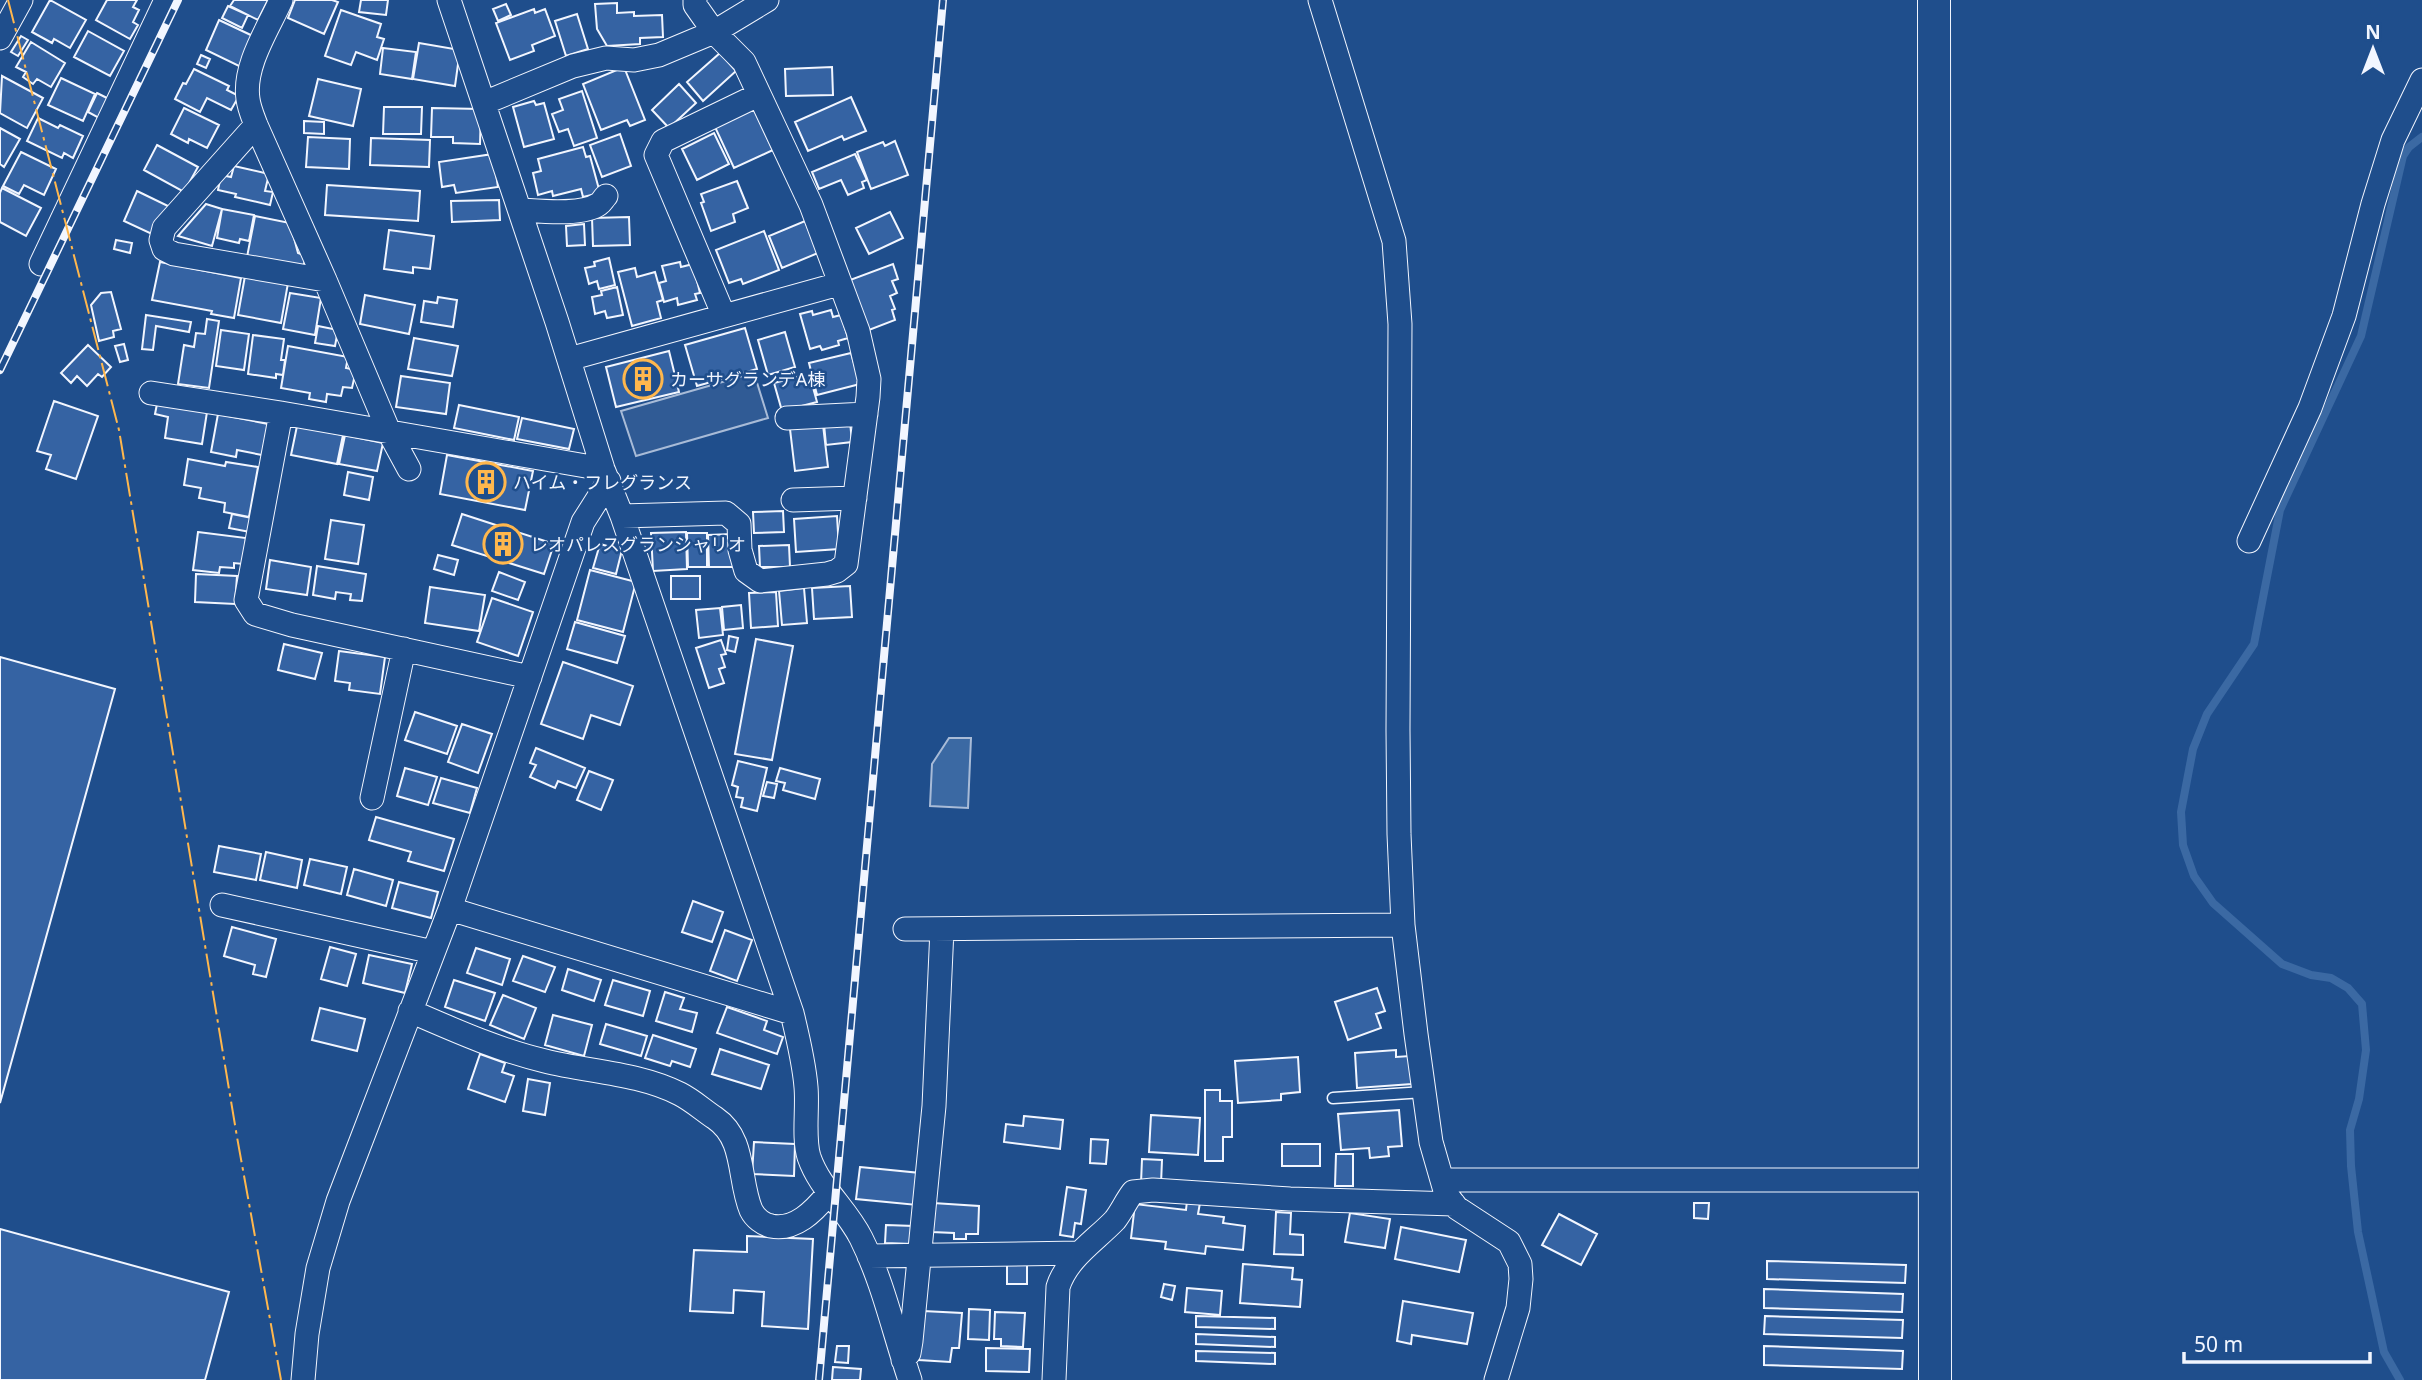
<svg xmlns="http://www.w3.org/2000/svg" width="2422" height="1380" viewBox="0 0 2422 1380" font-family="'Noto Sans','Noto Sans JP',sans-serif">
<rect width="100%" height="100%" fill="#1f4e8c"/>
<path fill="#305b95" stroke="#a8bbd7" stroke-width="2" d="M 754,373 L 768,418 L 636,456 L 621,411 Z"/>
<path fill="#3b69a3" stroke="#a8bbd7" stroke-width="2" d="M 949,738 L 971,738 L 968,808 L 930,806 L 932,764 Z"/>
<g fill="none" stroke-linecap="round" stroke-linejoin="round">
<path stroke="#3b69a3" stroke-width="8" d="M 2400,1380 L 2384,1352 L 2358,1232 L 2351,1166 L 2350,1130 L 2359,1099 L 2366,1050 L 2362,1004 L 2348,988 L 2331,978 L 2311,975 L 2282,964 L 2213,903 L 2194,876 L 2183,845 L 2181,812 L 2193,749 L 2207,714 L 2254,644 L 2280,510 L 2361,336 L 2403,156 L 2409,147 L 2422,137"/>
</g>
<path fill="#3563a3" stroke="#f2f6ff" stroke-width="2" d="M 50,0 L 86,20 L 70,48 L 54,39 L 52,43 L 32,32 Z
M 107,0 L 137,0 L 133,7 L 139,10 L 133,22 L 138,25 L 130,39 L 96,20 Z
M 234,0 L 268,0 L 258,20 L 230,6 Z
M 295,0 L 332,0 L 338,2 L 324,34 L 288,18 Z
M 361,0 L 388,0 L 386,15 L 359,12 Z
M 617,3 L 617,13 L 634,12 L 634,16 L 662,15 L 663,37 L 640,38 L 640,44 L 607,46 L 597,29 L 595,4 Z
M 506,4 L 511,15 L 498,21 L 493,9 Z
M 228,6 L 248,15 L 242,28 L 222,18 Z
M 534,9 L 535,13 L 545,9 L 555,36 L 532,45 L 534,51 L 510,60 L 496,23 Z
M 341,10 L 381,24 L 377,37 L 384,39 L 377,60 L 356,52 L 351,65 L 325,56 Z
M 577,14 L 588,49 L 566,56 L 555,21 Z
M 219,20 L 255,37 L 241,67 L 206,50 Z
M 88,31 L 124,51 L 110,76 L 74,57 Z
M 21,36 L 28,40 L 18,56 L 11,52 Z
M 31,42 L 65,63 L 51,87 L 37,79 L 33,84 L 23,77 L 26,72 L 16,67 Z
M 419,43 L 460,50 L 455,86 L 413,79 Z
M 383,48 L 416,52 L 412,79 L 380,74 Z
M 720,53 L 736,71 L 703,101 L 687,82 Z
M 201,55 L 210,59 L 206,68 L 197,64 Z
M 624,67 L 645,120 L 630,126 L 627,120 L 601,130 L 583,84 Z
M 832,67 L 833,95 L 786,96 L 785,69 Z
M 194,69 L 229,86 L 227,90 L 239,96 L 231,110 L 207,98 L 200,112 L 175,99 L 183,83 L 186,84 Z
M 2,76 L 43,98 L 27,128 L 0,113 Z
M 61,78 L 95,94 L 83,121 L 48,105 Z
M 318,79 L 361,89 L 353,126 L 309,116 Z
M 679,84 L 696,103 L 669,128 L 652,110 Z
M 582,91 L 597,138 L 574,146 L 568,129 L 559,132 L 552,114 L 563,110 L 559,99 Z
M 97,93 L 109,99 L 99,118 L 88,112 Z
M 851,97 L 866,131 L 844,140 L 842,136 L 808,151 L 795,122 Z
M 534,101 L 536,105 L 544,103 L 554,139 L 524,147 L 513,107 Z
M 384,107 L 422,107 L 421,134 L 383,134 Z
M 184,108 L 219,125 L 207,148 L 189,139 L 188,143 L 171,134 Z
M 432,108 L 481,109 L 480,144 L 453,143 L 453,137 L 431,137 Z
M 754,109 L 773,150 L 734,168 L 715,127 Z
M 38,118 L 58,128 L 60,125 L 83,136 L 73,158 L 64,153 L 62,158 L 27,141 Z
M 304,121 L 324,122 L 324,134 L 304,133 Z
M 0,128 L 20,139 L 4,167 L 0,164 Z
M 714,133 L 729,164 L 697,180 L 682,149 Z
M 620,134 L 631,166 L 602,177 L 590,145 Z
M 308,137 L 350,139 L 349,169 L 306,167 Z
M 371,138 L 430,140 L 429,167 L 370,165 Z
M 895,141 L 908,175 L 871,189 L 857,152 L 883,142 L 885,146 Z
M 157,145 L 198,167 L 184,192 L 144,170 Z
M 583,147 L 586,157 L 590,156 L 600,193 L 583,197 L 581,189 L 553,196 L 552,191 L 538,195 L 533,173 L 541,171 L 538,159 Z
M 21,152 L 56,169 L 44,195 L 24,185 L 19,194 L 3,186 Z
M 493,154 L 498,187 L 456,193 L 454,185 L 442,187 L 439,162 Z
M 855,154 L 867,180 L 862,182 L 864,188 L 848,195 L 841,180 L 819,189 L 812,172 Z
M 234,166 L 269,174 L 265,191 L 273,192 L 270,205 L 235,197 L 236,194 L 218,190 L 221,175 L 231,177 Z
M 737,181 L 748,208 L 733,214 L 735,222 L 711,231 L 701,203 L 704,202 L 701,194 Z
M 327,185 L 420,191 L 418,221 L 325,215 Z
M 2,188 L 41,208 L 26,236 L 0,222 L 0,193 Z
M 137,191 L 168,206 L 154,235 L 124,221 Z
M 499,200 L 500,220 L 452,222 L 451,201 Z
M 206,204 L 222,209 L 212,246 L 178,236 Z
M 222,209 L 254,215 L 249,241 L 240,239 L 239,243 L 217,238 Z
M 890,212 L 903,238 L 869,254 L 856,228 Z
M 255,216 L 290,223 L 298,253 L 306,256 L 303,268 L 247,257 Z
M 629,217 L 630,245 L 593,246 L 592,218 Z
M 805,221 L 818,253 L 782,268 L 769,236 Z
M 584,224 L 585,245 L 567,246 L 566,226 Z
M 389,230 L 434,236 L 430,269 L 413,267 L 413,273 L 384,269 Z
M 764,231 L 779,270 L 743,284 L 741,279 L 729,283 L 716,250 Z
M 116,240 L 132,243 L 130,253 L 114,249 Z
M 609,258 L 615,285 L 599,289 L 597,281 L 589,284 L 585,268 L 595,266 L 594,262 Z
M 160,262 L 241,278 L 234,318 L 211,314 L 212,311 L 152,300 Z
M 680,262 L 681,267 L 693,264 L 700,293 L 695,294 L 697,300 L 678,305 L 677,298 L 664,302 L 659,283 L 666,281 L 662,266 Z
M 893,264 L 898,279 L 892,281 L 897,293 L 890,296 L 895,309 L 892,310 L 895,320 L 869,330 L 850,280 Z
M 635,268 L 637,277 L 655,272 L 663,300 L 657,302 L 661,318 L 632,326 L 618,272 Z
M 245,276 L 288,283 L 281,323 L 238,315 Z
M 617,287 L 623,315 L 607,318 L 605,311 L 595,314 L 592,297 L 602,295 L 601,291 Z
M 111,292 L 121,329 L 113,331 L 114,337 L 99,341 L 91,305 L 101,293 Z
M 290,293 L 321,298 L 315,335 L 283,329 Z
M 365,295 L 415,305 L 409,334 L 360,324 Z
M 438,297 L 457,300 L 453,327 L 421,322 L 424,301 L 437,303 Z
M 831,310 L 833,317 L 841,315 L 848,338 L 838,341 L 839,345 L 822,350 L 820,346 L 810,349 L 800,314 L 812,311 L 813,315 Z
M 146,315 L 191,322 L 189,332 L 156,326 L 153,350 L 142,349 Z
M 207,319 L 219,321 L 209,388 L 178,384 L 184,345 L 194,347 L 196,333 L 205,334 Z
M 318,326 L 338,330 L 335,346 L 315,343 Z
M 745,328 L 757,369 L 697,386 L 685,345 Z
M 221,330 L 249,334 L 244,370 L 216,366 Z
M 785,332 L 795,367 L 768,375 L 758,340 Z
M 253,335 L 284,339 L 281,360 L 285,360 L 283,375 L 276,374 L 276,378 L 248,374 Z
M 414,338 L 458,346 L 452,376 L 408,369 Z
M 124,344 L 128,360 L 120,362 L 115,346 Z
M 88,345 L 111,367 L 102,377 L 98,374 L 87,386 L 77,376 L 71,383 L 61,373 Z
M 288,346 L 348,357 L 346,368 L 356,370 L 352,388 L 343,387 L 341,396 L 327,394 L 326,402 L 309,399 L 310,393 L 281,388 Z
M 669,351 L 679,392 L 616,407 L 606,367 Z
M 851,353 L 860,384 L 817,395 L 809,363 Z
M 804,375 L 806,382 L 811,380 L 817,402 L 782,411 L 774,383 Z
M 401,376 L 450,383 L 446,414 L 396,407 Z
M 54,401 L 98,416 L 76,479 L 46,469 L 51,455 L 37,451 Z
M 157,404 L 207,412 L 202,444 L 165,438 L 168,417 L 155,414 Z
M 459,405 L 519,417 L 514,440 L 454,428 Z
M 218,414 L 268,424 L 262,455 L 237,450 L 236,457 L 211,452 Z
M 522,418 L 574,429 L 569,449 L 517,439 Z
M 850,422 L 852,442 L 826,445 L 824,424 Z
M 823,425 L 828,467 L 795,471 L 790,429 Z
M 297,426 L 343,435 L 337,464 L 291,455 Z
M 345,435 L 383,443 L 377,471 L 339,464 Z
M 447,455 L 533,471 L 525,510 L 440,494 Z
M 188,459 L 225,466 L 226,462 L 258,467 L 249,517 L 224,512 L 225,503 L 199,498 L 201,488 L 184,485 Z
M 348,472 L 373,477 L 369,500 L 344,495 Z
M 783,511 L 784,532 L 754,533 L 753,512 Z
M 232,514 L 252,518 L 250,532 L 229,528 Z
M 462,514 L 554,544 L 544,574 L 452,545 Z
M 837,516 L 839,549 L 796,552 L 794,519 Z
M 331,520 L 364,525 L 358,564 L 325,559 Z
M 198,532 L 246,538 L 243,564 L 234,563 L 234,568 L 220,567 L 219,573 L 193,570 Z
M 686,532 L 687,569 L 653,571 L 651,533 Z
M 687,533 L 707,533 L 707,567 L 688,567 Z
M 732,534 L 733,567 L 709,567 L 708,535 Z
M 600,544 L 622,550 L 616,574 L 593,568 Z
M 789,545 L 790,567 L 760,567 L 759,546 Z
M 438,555 L 458,560 L 454,575 L 434,569 Z
M 270,560 L 311,567 L 307,595 L 266,589 Z
M 317,566 L 366,574 L 362,601 L 350,600 L 351,594 L 336,592 L 335,599 L 313,595 Z
M 590,570 L 636,582 L 623,632 L 577,620 Z
M 499,572 L 525,582 L 518,600 L 492,591 Z
M 196,574 L 237,576 L 235,604 L 195,602 Z
M 671,576 L 700,576 L 700,599 L 671,599 Z
M 850,586 L 852,617 L 814,619 L 812,588 Z
M 430,587 L 485,595 L 479,631 L 425,623 Z
M 804,588 L 807,623 L 782,625 L 779,591 Z
M 776,592 L 778,626 L 751,628 L 749,593 Z
M 492,598 L 533,612 L 518,656 L 477,642 Z
M 741,605 L 743,628 L 724,630 L 722,607 Z
M 720,608 L 723,635 L 699,638 L 696,610 Z
M 575,622 L 625,636 L 617,663 L 567,649 Z
M 729,636 L 738,638 L 735,652 L 727,650 Z
M 756,639 L 793,646 L 772,760 L 735,754 Z
M 721,640 L 726,654 L 721,655 L 725,667 L 719,669 L 724,683 L 709,688 L 696,648 Z
M 284,644 L 322,653 L 315,679 L 278,670 Z
M 339,651 L 385,657 L 380,694 L 349,690 L 350,683 L 335,681 Z
M 0,657 L 115,689 L 0,1103 Z
M 563,662 L 633,686 L 620,725 L 591,715 L 583,739 L 541,724 Z
M 415,712 L 457,726 L 447,754 L 405,740 Z
M 462,724 L 492,734 L 478,773 L 448,762 Z
M 536,748 L 585,768 L 576,788 L 558,781 L 555,788 L 530,777 L 536,765 L 530,763 Z
M 738,761 L 767,768 L 757,811 L 741,807 L 743,798 L 736,797 L 738,787 L 732,785 Z
M 405,768 L 437,777 L 428,805 L 397,796 Z
M 780,768 L 820,779 L 815,799 L 783,790 L 785,783 L 776,781 Z
M 589,771 L 613,780 L 601,810 L 577,800 Z
M 441,778 L 477,788 L 470,813 L 433,803 Z
M 767,782 L 777,784 L 774,798 L 763,796 Z
M 376,817 L 454,839 L 444,871 L 408,861 L 411,852 L 369,840 Z
M 219,846 L 261,854 L 256,880 L 214,872 Z
M 266,852 L 302,860 L 297,888 L 260,880 Z
M 310,859 L 347,867 L 341,894 L 304,885 Z
M 354,869 L 393,880 L 386,906 L 347,895 Z
M 399,882 L 438,892 L 431,918 L 392,908 Z
M 693,901 L 723,912 L 712,942 L 682,932 Z
M 232,927 L 276,939 L 266,977 L 253,974 L 255,965 L 224,956 Z
M 725,930 L 752,940 L 737,981 L 710,971 Z
M 330,947 L 356,954 L 347,986 L 321,979 Z
M 476,948 L 510,959 L 502,985 L 467,973 Z
M 369,955 L 412,964 L 405,993 L 363,983 Z
M 523,956 L 555,967 L 545,992 L 513,981 Z
M 568,969 L 601,980 L 594,1001 L 562,990 Z
M 454,980 L 495,993 L 485,1021 L 445,1007 Z
M 613,980 L 650,991 L 643,1016 L 605,1005 Z
M 1377,988 L 1385,1011 L 1376,1014 L 1381,1028 L 1348,1040 L 1335,1002 Z
M 665,992 L 684,998 L 680,1009 L 697,1013 L 692,1032 L 656,1021 Z
M 503,995 L 536,1008 L 524,1039 L 490,1025 Z
M 727,1007 L 767,1021 L 764,1030 L 783,1037 L 777,1054 L 717,1033 Z
M 320,1008 L 365,1019 L 357,1051 L 312,1040 Z
M 553,1015 L 592,1025 L 584,1056 L 545,1045 Z
M 606,1024 L 647,1036 L 641,1056 L 600,1044 Z
M 653,1035 L 696,1049 L 690,1067 L 672,1061 L 670,1066 L 645,1058 Z
M 720,1049 L 769,1065 L 761,1089 L 712,1074 Z
M 1396,1050 L 1396,1057 L 1410,1056 L 1412,1084 L 1357,1088 L 1355,1053 Z
M 480,1054 L 505,1063 L 502,1072 L 514,1076 L 505,1102 L 468,1089 Z
M 1298,1057 L 1300,1092 L 1281,1094 L 1281,1100 L 1238,1103 L 1235,1061 Z
M 528,1079 L 550,1083 L 545,1115 L 523,1111 Z
M 1205,1090 L 1220,1090 L 1220,1101 L 1232,1101 L 1232,1137 L 1223,1137 L 1223,1161 L 1205,1161 Z
M 1399,1110 L 1402,1146 L 1388,1147 L 1389,1156 L 1370,1158 L 1369,1148 L 1341,1150 L 1338,1114 Z
M 1151,1115 L 1200,1118 L 1198,1155 L 1149,1152 Z
M 1024,1116 L 1063,1120 L 1060,1149 L 1004,1142 L 1006,1124 L 1023,1126 Z
M 1091,1139 L 1108,1140 L 1106,1164 L 1090,1163 Z
M 754,1142 L 795,1144 L 794,1176 L 752,1174 Z
M 1282,1144 L 1320,1144 L 1320,1166 L 1282,1166 Z
M 1336,1154 L 1353,1154 L 1353,1186 L 1335,1186 Z
M 1142,1159 L 1162,1160 L 1161,1184 L 1141,1183 Z
M 860,1167 L 920,1173 L 917,1205 L 856,1199 Z
M 1067,1187 L 1086,1190 L 1081,1224 L 1075,1223 L 1073,1237 L 1060,1235 Z
M 1187,1201 L 1200,1203 L 1198,1214 L 1224,1217 L 1223,1223 L 1245,1226 L 1243,1250 L 1206,1246 L 1205,1254 L 1165,1249 L 1166,1242 L 1131,1238 L 1135,1204 L 1186,1210 Z
M 933,1203 L 979,1206 L 978,1234 L 966,1234 L 966,1239 L 954,1239 L 954,1233 L 932,1232 Z
M 1694,1203 L 1709,1203 L 1708,1219 L 1694,1218 Z
M 1276,1212 L 1291,1213 L 1290,1234 L 1303,1235 L 1303,1255 L 1274,1254 Z
M 1350,1213 L 1390,1219 L 1385,1248 L 1345,1242 Z
M 1559,1214 L 1597,1234 L 1581,1265 L 1542,1245 Z
M 886,1225 L 914,1226 L 913,1244 L 885,1243 Z
M 1401,1227 L 1466,1240 L 1459,1272 L 1395,1259 Z
M 0,1229 L 229,1292 L 205,1380 L 0,1380 Z
M 747,1236 L 813,1239 L 808,1329 L 762,1326 L 764,1292 L 734,1290 L 733,1313 L 690,1311 L 694,1250 L 747,1252 Z
M 1767,1261 L 1906,1265 L 1905,1283 L 1767,1279 Z
M 1007,1263 L 1027,1263 L 1027,1284 L 1007,1284 Z
M 1243,1264 L 1293,1268 L 1292,1279 L 1302,1280 L 1300,1307 L 1240,1303 Z
M 1164,1284 L 1175,1286 L 1172,1300 L 1161,1297 Z
M 1187,1288 L 1222,1291 L 1220,1315 L 1185,1312 Z
M 1764,1289 L 1903,1294 L 1902,1312 L 1764,1308 Z
M 1403,1301 L 1473,1313 L 1467,1344 L 1412,1335 L 1411,1344 L 1397,1341 Z
M 969,1309 L 990,1310 L 989,1340 L 968,1339 Z
M 923,1311 L 962,1313 L 959,1348 L 952,1348 L 950,1362 L 919,1360 Z
M 995,1312 L 1025,1313 L 1023,1347 L 1001,1346 L 1001,1339 L 994,1339 Z
M 1196,1316 L 1275,1318 L 1275,1329 L 1196,1327 Z
M 1765,1316 L 1903,1320 L 1902,1338 L 1764,1334 Z
M 1196,1334 L 1275,1337 L 1275,1347 L 1196,1344 Z
M 837,1346 L 849,1346 L 848,1363 L 835,1362 Z
M 1764,1346 L 1903,1351 L 1902,1369 L 1764,1365 Z
M 986,1348 L 1030,1349 L 1029,1372 L 986,1371 Z
M 1196,1351 L 1275,1353 L 1275,1364 L 1196,1361 Z
M 833,1367 L 861,1369 L 860,1380 L 832,1380 Z"/>
<g fill="none" stroke-linecap="round" stroke-linejoin="round">
<g stroke="#f2f6ff" stroke-width="13">
<path id="lane" d="M 1333,1098 L 1424,1092"/>
</g>
<g stroke="#f2f6ff" stroke-width="25">
<path id="street" d="M 281,0 C 268,29 243,66 248,99 C 249,108 253,117 256,125 L 325,280 L 390,434 L 409,469
M 449,0 L 557,322 L 603,469 L 622,516 L 792,1013 C 798,1038 804,1062 806,1087 C 808,1108 803,1138 809,1157 C 820,1189 846,1208 861,1238 C 883,1282 894,1333 910,1380
M 1320,0 L 1394,241 L 1400,324 L 1398,730 L 1399,834 L 1403,925 L 1416,1034 L 1431,1142 L 1446,1194 L 1457,1208 L 1509,1242 L 1520,1264 L 1521,1279 L 1518,1308 L 1496,1380
M 0,38 L 21,0
M 484,103 L 573,66 L 606,58 L 634,60 L 659,55 L 714,32 L 767,0
M 256,125 L 164,228 L 161,240 L 164,249 L 174,254 L 325,280
M 520,210 C 539,211 582,216 599,204 C 602,202 603,199 606,196
M 41,264 L 166,0
M 724,316 L 656,155 L 663,141 L 758,95
M 569,359 L 839,284
M 151,393 L 281,413 L 603,469
M 281,413 L 246,600 L 255,614 L 292,625 L 530,677
M 787,418 L 866,414
M 793,500 L 855,498
M 622,516 L 726,513 L 739,524 L 740,550 L 746,571 L 760,581 L 827,574 L 837,571 L 846,564 L 868,397 L 869,379 L 858,331 L 811,205 L 744,62 L 714,32 L 695,5 L 695,0
M 2249,541 L 2310,408 L 2344,316 L 2373,204 L 2393,140 L 2422,80
M 372,798 L 404,649
M 222,905 L 433,952
M 450,909 L 792,1013
M 905,929 L 1403,925
M 410,1011 C 454,1030 498,1050 545,1061 C 589,1072 639,1073 680,1094 C 692,1100 703,1110 715,1118 C 746,1139 738,1179 751,1210 C 755,1218 763,1224 771,1226 C 795,1231 814,1211 828,1194
M 1442,1180 L 1935,1180
M 869,1256 L 1080,1253
M 903,1360 L 909,1353 L 911,1341 L 934,1106 L 942,929
M 303,1380 L 307,1334 L 318,1268 L 338,1201 L 450,909 L 583,522 L 609,481
M 1054,1380 L 1058,1287 C 1067,1258 1095,1241 1115,1220 C 1122,1211 1126,1201 1133,1192 L 1153,1190 L 1290,1199 L 1454,1204"/>
</g>
<g stroke="#f2f6ff" stroke-width="34">
<path id="secondary" d="M 1934,0 L 1935,1380"/>
</g>
<use href="#lane" stroke="#1f4e8c" stroke-width="10"/>
<use href="#street" stroke="#1f4e8c" stroke-width="23"/>
<use href="#secondary" stroke="#1f4e8c" stroke-width="32"/>
<g stroke="#f2f6ff" stroke-width="8">
<path id="rail" d="M 0,370 L 178,0
M 819,1380 L 943,0"/>
</g>
<use href="#rail" stroke="#1f4e8c" stroke-width="5" stroke-dasharray="16" stroke-linecap="butt"/>
<path stroke="#ffb74d" stroke-width="2" stroke-dasharray="24 5 3.5 5" stroke-linecap="butt" d="M 8,0 L 119,430 L 237,1137 L 281,1380"/>
</g>
<defs>
<g id="building-ring" transform="scale(2.0125)"><circle r="9.5" fill="#1f4e8c" stroke="#ffb74d" stroke-width="1.5"/><path d="M-4-6H4V6H1V3H-1V6H-4ZM-2.5-4.3h1.7v1.8h-1.7ZM.8-4.3h1.7v1.8H.8ZM-2.5-1h1.7V.8h-1.7ZM.8-1h1.7V.8H.8Z" fill="#ffb74d"/></g>
</defs>
<g fill-rule="evenodd">
<use href="#building-ring" x="643" y="379"/>
<use href="#building-ring" x="486" y="482"/>
<use href="#building-ring" x="503" y="544"/>
</g>
<g text-anchor="middle" dominant-baseline="central" stroke-width="5" stroke-linejoin="round" paint-order="stroke">
<g font-size="18" fill="#f2f6ff" stroke="#1f4e8c" text-anchor="start">
<text x="670" y="379">カーサグランデA棟</text>
<text x="513" y="482">ハイム・フレグランス</text>
<text x="530" y="544">レオパレスグランシャリオ</text>
</g>
</g>
<g transform="translate(2373 49)" stroke="#1f4e8c" stroke-width="5" paint-order="stroke">
<path d="M0-5L12 26L0 18L-12 26Z" fill="#f2f6ff"/>
<text y="-10" font-size="19" font-weight="bold" text-anchor="middle" fill="#f2f6ff">N</text>
</g>
<path d="M2184 1352v10h186v-10" fill="none" stroke="#f2f6ff" stroke-width="3.5"/>
<text x="2194" y="1352" font-size="21" fill="#f2f6ff" stroke="#1f4e8c" stroke-width="5" paint-order="stroke">50 m</text>
</svg>
